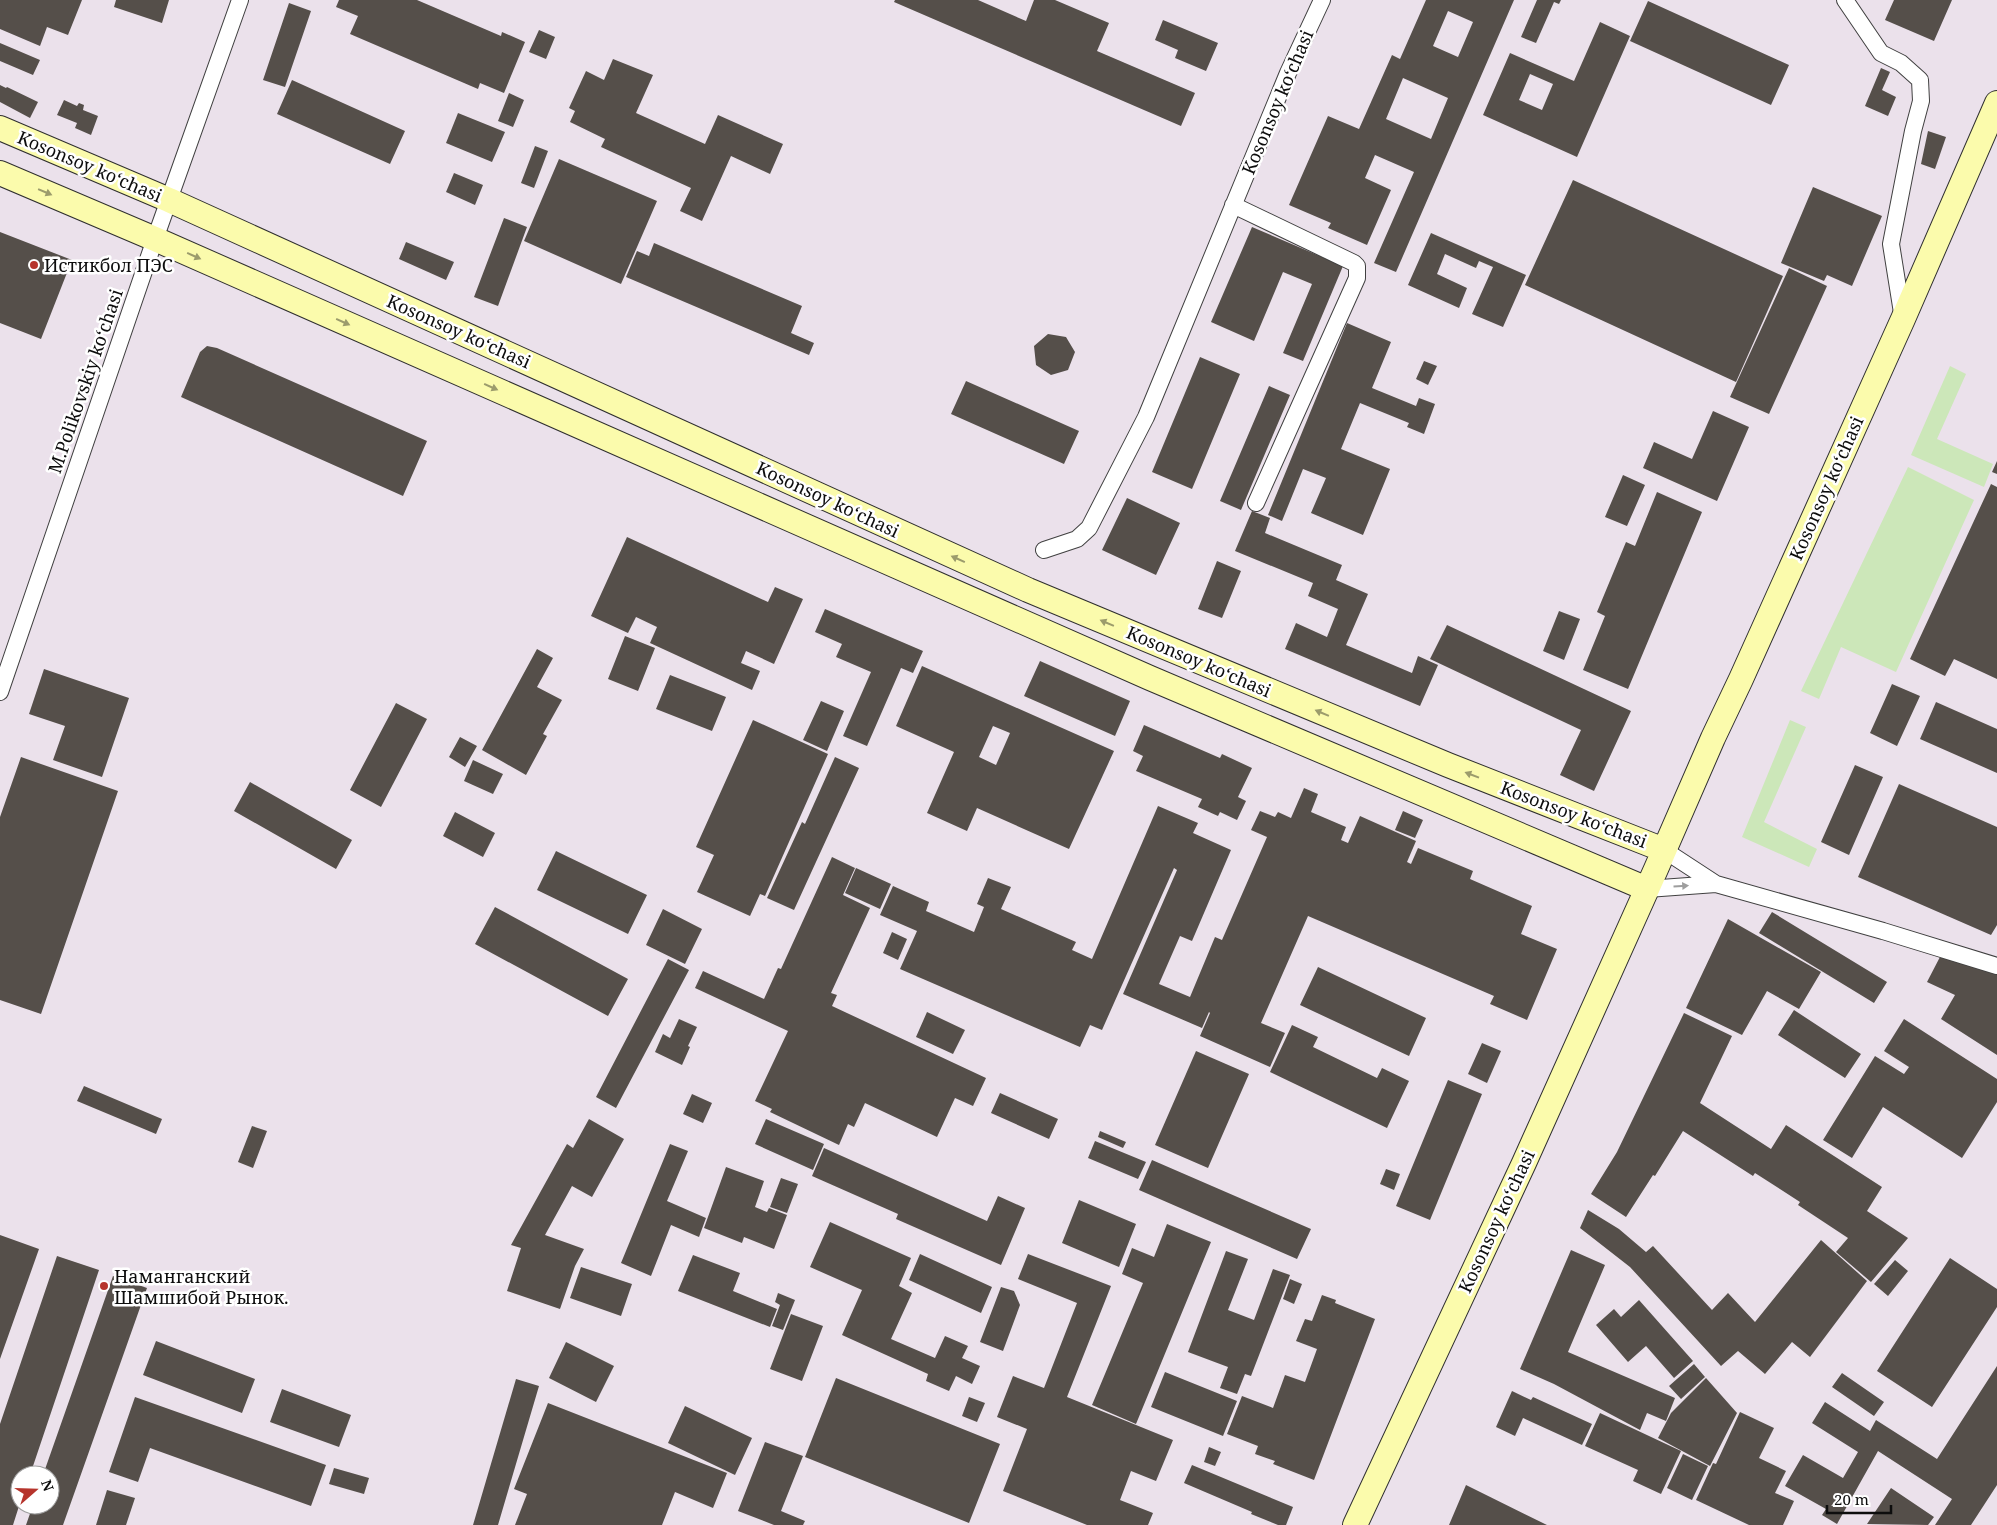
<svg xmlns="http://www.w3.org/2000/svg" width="1997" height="1525" viewBox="0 0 1997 1525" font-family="'Noto Serif',serif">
<rect width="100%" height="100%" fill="#fefdee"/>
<path fill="#ebe1eb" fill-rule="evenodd" d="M 0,0 L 1997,0 L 1997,1525 L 0,1525 ZM 20,1475 L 50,1475 L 50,1505 L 20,1505 Z"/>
<path fill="#cce7b9" d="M 1950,366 L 1966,374 L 1937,439 L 1993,464 L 1984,487 L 1911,455 Z
M 1908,467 L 1974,500 L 1896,672 L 1841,647 L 1819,699 L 1801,691 Z
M 1790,720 L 1806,727 L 1764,822 L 1817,849 L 1809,867 L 1742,837 Z"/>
<path fill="#554f4a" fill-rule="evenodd" d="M 0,0 L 82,0 L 68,35 L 47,27 L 40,46 L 0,29 Z
M 116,0 L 169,0 L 162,23 L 114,7 Z
M 339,0 L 417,0 L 501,36 L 502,32 L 525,42 L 504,93 L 480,83 L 478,89 L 350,34 L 358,16 L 336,7 Z
M 895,0 L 978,0 L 1026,21 L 1034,0 L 1055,0 L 1109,23 L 1097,51 L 1195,93 L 1181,126 L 894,2 Z
M 1426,0 L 1514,0 L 1396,272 L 1374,263 L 1414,172 L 1375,155 L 1365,178 L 1391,190 L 1367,245 L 1328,228 L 1331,223 L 1289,205 L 1328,116 L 1359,129 L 1392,55 L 1400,59 ZM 1448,11 L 1473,22 L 1458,57 L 1433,46 ZM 1403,78 L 1448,98 L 1431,139 L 1386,119 Z
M 1537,0 L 1561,0 L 1559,4 L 1554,2 L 1536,43 L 1521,37 Z
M 1894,0 L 1952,0 L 1934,41 L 1885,20 Z
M 1648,1 L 1789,65 L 1771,105 L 1630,41 Z
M 289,3 L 311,11 L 285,87 L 263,80 Z
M 1163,20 L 1218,43 L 1206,71 L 1175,58 L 1178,50 L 1155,40 Z
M 1600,22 L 1630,36 L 1577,157 L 1483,115 L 1510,53 L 1574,81 ZM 1530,74 L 1553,84 L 1542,110 L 1519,100 Z
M 539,30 L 555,37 L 546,59 L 529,52 Z
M 0,43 L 40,60 L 33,75 L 0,61 Z
M 613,59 L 653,75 L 636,113 L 705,144 L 718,115 L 783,144 L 770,174 L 731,156 L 702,221 L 680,211 L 691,188 L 601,147 L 605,139 L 570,122 L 575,111 L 569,108 L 586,71 L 604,80 Z
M 1881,68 L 1890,72 L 1882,90 L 1896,97 L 1888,116 L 1865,106 Z
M 292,80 L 405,131 L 390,164 L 277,114 Z
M 0,85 L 6,88 L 7,87 L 38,102 L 30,118 L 0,102 Z
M 509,93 L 524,100 L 513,127 L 498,121 Z
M 64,100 L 77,106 L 79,103 L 84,105 L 83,110 L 98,116 L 91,135 L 75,128 L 77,123 L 57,115 Z
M 458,113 L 505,132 L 492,162 L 446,143 Z
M 1928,131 L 1946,137 L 1935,169 L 1921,164 Z
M 535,146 L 548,151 L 534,188 L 521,183 Z
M 559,159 L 657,201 L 621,284 L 524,241 Z
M 454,173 L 483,185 L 475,205 L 446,192 Z
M 1573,180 L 1783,276 L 1736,382 L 1525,285 Z
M 1813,187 L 1882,216 L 1852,286 L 1827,275 L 1824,281 L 1781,263 Z
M 504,218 L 527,227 L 498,306 L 474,297 Z
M 1252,227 L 1343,266 L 1303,361 L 1283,353 L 1312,284 L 1283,272 L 1254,341 L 1211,322 Z
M 0,232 L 72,260 L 41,339 L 0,323 Z
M 1431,233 L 1526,275 L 1503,327 L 1472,314 L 1493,267 L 1479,261 L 1476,268 L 1445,254 L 1437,274 L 1467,288 L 1459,308 L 1408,285 Z
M 406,242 L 454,262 L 446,280 L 399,259 Z
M 654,243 L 802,306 L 791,333 L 814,343 L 809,355 L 626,277 L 637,251 L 649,256 Z
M 1789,268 L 1827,286 L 1769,414 L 1730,397 Z
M 1347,323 L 1391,342 L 1372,388 L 1416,406 L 1419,398 L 1435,404 L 1424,434 L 1407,427 L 1409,423 L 1360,403 L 1341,449 L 1390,469 L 1363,535 L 1311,513 L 1326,478 L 1303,469 L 1282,521 L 1268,515 Z
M 1048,334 L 1066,337 L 1075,352 L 1068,370 L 1051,375 L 1036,365 L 1034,346 Z
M 207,346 L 217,348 L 427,441 L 403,496 L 181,397 L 200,352 Z
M 1200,357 L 1240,374 L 1192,489 L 1152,472 Z
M 1424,361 L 1437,366 L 1428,385 L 1416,379 Z
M 966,381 L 1079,431 L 1064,464 L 951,414 Z
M 1269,386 L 1290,395 L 1241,510 L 1220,501 Z
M 1713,411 L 1749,427 L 1717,501 L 1643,468 L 1654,442 L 1692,459 Z
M 1997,461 L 1997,474 L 1992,472 Z
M 1623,475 L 1645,485 L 1627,526 L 1605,517 Z
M 1991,484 L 1997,487 L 1997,679 L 1954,659 L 1945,676 L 1910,659 Z
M 1657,492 L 1702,512 L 1628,689 L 1583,670 L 1605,616 L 1597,612 L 1626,542 L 1635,546 Z
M 1127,498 L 1180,523 L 1156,575 L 1102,550 Z
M 1252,511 L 1270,518 L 1265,533 L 1342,565 L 1336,580 L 1368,594 L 1346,645 L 1412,673 L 1418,656 L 1438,665 L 1420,706 L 1285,649 L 1296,623 L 1327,637 L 1338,609 L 1308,596 L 1313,583 L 1235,551 Z
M 627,537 L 768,602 L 775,587 L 803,599 L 774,664 L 746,651 L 741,663 L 760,671 L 752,690 L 650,643 L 657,627 L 636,617 L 628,633 L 591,616 Z
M 1217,561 L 1241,571 L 1222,618 L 1198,609 Z
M 825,609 L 923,651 L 913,673 L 901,668 L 867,746 L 843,736 L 871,672 L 836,657 L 842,644 L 815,632 Z
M 1559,611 L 1580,619 L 1564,660 L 1543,651 Z
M 1447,625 L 1631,711 L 1594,791 L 1560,775 L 1581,730 L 1430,659 Z
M 625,636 L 655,648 L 638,691 L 608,679 Z
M 537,649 L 553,658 L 537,687 L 562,700 L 543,734 L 547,736 L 526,775 L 482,750 Z
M 1040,661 L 1130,701 L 1115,736 L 1024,696 Z
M 922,666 L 1114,751 L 1069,849 L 977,808 L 967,831 L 927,813 L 954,752 L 896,726 ZM 993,726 L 1010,733 L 996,765 L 979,757 Z
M 44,669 L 129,698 L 102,777 L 53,760 L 65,726 L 29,714 Z
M 670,675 L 726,697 L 712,731 L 656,709 Z
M 1892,684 L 1920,696 L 1897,746 L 1870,733 Z
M 821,701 L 844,711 L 827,751 L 803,740 Z
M 1936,702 L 1997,729 L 1997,773 L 1920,739 Z
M 396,703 L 427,719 L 381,807 L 350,790 Z
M 753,720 L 828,754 L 765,896 L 760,894 L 750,916 L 697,892 L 714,855 L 696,847 Z
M 1144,725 L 1220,758 L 1222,754 L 1252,768 L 1238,797 L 1246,801 L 1237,820 L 1220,812 L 1218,816 L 1198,807 L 1202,799 L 1136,771 L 1143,756 L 1133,751 Z
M 460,737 L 477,746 L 465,767 L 449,757 Z
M 21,757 L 118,791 L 41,1014 L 0,1000 L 0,817 Z
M 835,757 L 859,768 L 794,910 L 767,898 L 802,822 L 805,824 Z
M 473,760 L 503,774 L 493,794 L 464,781 Z
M 1855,765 L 1883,777 L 1849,855 L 1821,842 Z
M 250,782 L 352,840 L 336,869 L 234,811 Z
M 1899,784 L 1997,827 L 1997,925 L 1991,935 L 1858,877 Z
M 1304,788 L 1318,794 L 1311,812 L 1346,827 L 1341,840 L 1348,843 L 1360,816 L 1416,841 L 1407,862 L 1411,864 L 1418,848 L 1473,871 L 1470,879 L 1532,906 L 1521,934 L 1557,949 L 1527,1020 L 1490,1004 L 1494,996 L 1308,916 L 1261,1023 L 1285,1033 L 1270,1067 L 1200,1036 L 1210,1013 L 1209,1012 L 1202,1028 L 1123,994 L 1177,870 L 1174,868 L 1102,1030 L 1090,1025 L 1080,1047 L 900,969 L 917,931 L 880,915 L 893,886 L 929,902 L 926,911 L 974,932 L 984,907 L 977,904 L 988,878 L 1011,887 L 1001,909 L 1076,942 L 1072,950 L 1092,959 L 1158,806 L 1198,823 L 1193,833 L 1231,850 L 1192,941 L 1180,936 L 1159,984 L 1190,997 L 1215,937 L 1222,940 L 1267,837 L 1251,830 L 1260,811 L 1275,817 L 1278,812 L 1291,818 Z
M 1403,811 L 1423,820 L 1415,838 L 1395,830 Z
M 455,812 L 495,833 L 483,857 L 443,836 Z
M 556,851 L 647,895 L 628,934 L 537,890 Z
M 832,857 L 855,868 L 843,895 L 870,908 L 831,993 L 837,995 L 832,1006 L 986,1078 L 973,1106 L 955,1098 L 937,1137 L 865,1103 L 854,1127 L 848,1124 L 839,1145 L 770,1112 L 772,1109 L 755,1101 L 788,1031 L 695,988 L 703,971 L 764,999 L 778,968 L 781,969 Z
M 856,868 L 891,884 L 880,909 L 845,893 Z
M 495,907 L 628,979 L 608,1016 L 475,944 Z
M 663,909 L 702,929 L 685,964 L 646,945 Z
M 1772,912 L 1887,982 L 1874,1003 L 1759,933 Z
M 1728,919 L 1821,972 L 1799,1009 L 1767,991 L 1742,1035 L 1686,1008 Z
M 892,932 L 907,939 L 898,960 L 883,953 Z
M 1941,955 L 1997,973 L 1997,1055 L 1941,1019 L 1955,995 L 1927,982 Z
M 668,959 L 689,970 L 616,1108 L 596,1097 Z
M 1318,967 L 1426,1018 L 1409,1056 L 1300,1005 Z
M 1794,1010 L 1861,1054 L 1845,1078 L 1778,1035 Z
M 927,1012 L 965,1030 L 953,1054 L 916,1037 Z
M 1684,1013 L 1732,1036 L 1700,1103 L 1771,1149 L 1786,1125 L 1882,1187 L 1867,1211 L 1908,1238 L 1871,1282 L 1836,1252 L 1848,1238 L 1798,1205 L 1800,1202 L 1755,1173 L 1753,1176 L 1683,1131 L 1655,1176 L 1653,1175 L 1626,1217 L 1591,1194 L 1617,1152 Z
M 679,1019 L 697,1027 L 688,1046 L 690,1047 L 682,1065 L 655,1052 L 663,1034 L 670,1038 Z
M 1904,1019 L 1997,1079 L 1997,1102 L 1962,1158 L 1883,1107 L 1852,1158 L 1823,1140 L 1875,1056 L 1904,1074 L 1909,1067 L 1884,1051 Z
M 1292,1025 L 1318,1037 L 1313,1047 L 1377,1078 L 1382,1068 L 1409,1081 L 1387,1128 L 1270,1072 Z
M 1482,1043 L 1501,1051 L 1487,1083 L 1468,1074 Z
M 1196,1051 L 1249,1074 L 1208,1168 L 1155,1145 Z
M 1448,1080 L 1482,1094 L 1430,1220 L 1396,1206 Z
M 84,1086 L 162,1119 L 156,1134 L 77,1101 Z
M 1000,1093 L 1058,1119 L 1049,1139 L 991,1113 Z
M 692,1094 L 712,1103 L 703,1123 L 683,1114 Z
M 589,1119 L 624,1139 L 592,1197 L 572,1186 L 545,1235 L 584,1249 L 575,1266 L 560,1309 L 507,1291 L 521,1248 L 511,1245 L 567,1144 L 573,1148 Z
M 766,1119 L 824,1144 L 813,1170 L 755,1144 Z
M 252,1126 L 267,1131 L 253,1168 L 238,1162 Z
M 1100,1131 L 1126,1142 L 1123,1148 L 1098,1137 Z
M 1095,1141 L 1146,1162 L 1138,1179 L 1088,1158 Z
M 670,1144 L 688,1151 L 667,1201 L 706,1218 L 699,1237 L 671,1225 L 651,1276 L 621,1263 Z
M 824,1148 L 987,1221 L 998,1196 L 1025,1208 L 1001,1265 L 896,1219 L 898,1214 L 812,1176 Z
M 1152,1160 L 1311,1229 L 1297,1259 L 1139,1190 Z
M 726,1167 L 764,1181 L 755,1207 L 767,1212 L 769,1208 L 787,1215 L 774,1249 L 744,1237 L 742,1243 L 704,1228 Z
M 1386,1169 L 1400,1174 L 1394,1190 L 1380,1184 Z
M 781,1178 L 798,1184 L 787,1213 L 770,1207 Z
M 1079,1200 L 1136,1224 L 1119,1267 L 1062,1243 Z
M 1588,1210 L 1619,1229 L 1646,1252 L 1653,1246 L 1712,1310 L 1728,1293 L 1755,1322 L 1821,1240 L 1867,1281 L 1810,1357 L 1792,1342 L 1765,1374 L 1738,1351 L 1721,1366 L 1630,1267 L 1580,1228 Z
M 830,1222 L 911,1258 L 899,1286 L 912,1293 L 891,1339 L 935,1358 L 945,1336 L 968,1346 L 962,1358 L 980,1366 L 972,1384 L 956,1376 L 949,1391 L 926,1381 L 928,1374 L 842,1335 L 862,1290 L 810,1267 Z
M 1167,1224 L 1211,1242 L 1136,1424 L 1092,1405 L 1143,1283 L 1122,1274 L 1132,1248 L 1154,1257 Z
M 0,1235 L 39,1249 L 0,1359 Z
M 1571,1250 L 1605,1265 L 1568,1352 L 1675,1398 L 1666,1421 L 1647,1413 L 1640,1430 L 1554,1384 L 1520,1369 Z
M 1226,1251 L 1248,1259 L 1228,1310 L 1254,1320 L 1273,1269 L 1290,1275 L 1251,1376 L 1245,1374 L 1237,1394 L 1220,1388 L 1228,1367 L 1188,1352 Z
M 920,1254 L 992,1287 L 981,1313 L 909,1280 Z
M 1028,1254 L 1111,1286 L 1067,1397 L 1173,1440 L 1156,1481 L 1131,1471 L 1120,1500 L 1153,1513 L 1148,1525 L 1087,1525 L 1003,1491 L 1027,1429 L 997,1417 L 1013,1376 L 1044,1388 L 1077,1303 L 1018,1279 Z
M 693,1255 L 740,1273 L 733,1291 L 777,1309 L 770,1327 L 678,1291 Z
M 57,1256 L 99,1270 L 30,1475 L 20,1475 L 20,1503 L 13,1525 L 0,1525 L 0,1424 Z
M 1950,1258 L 1997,1289 L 1997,1307 L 1932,1407 L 1877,1371 Z
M 1895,1260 L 1908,1271 L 1888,1296 L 1874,1284 Z
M 581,1267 L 632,1284 L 621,1316 L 570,1298 Z
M 113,1276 L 147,1288 L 63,1525 L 26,1525 L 33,1505 L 50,1505 L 50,1475 L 43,1475 Z
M 1290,1279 L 1302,1284 L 1294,1304 L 1283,1299 Z
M 1001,1287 L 1014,1291 L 1020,1305 L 1003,1351 L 980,1342 Z
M 778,1293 L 795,1300 L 783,1330 L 772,1326 L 780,1305 L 775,1302 Z
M 1322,1295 L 1336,1300 L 1335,1303 L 1375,1319 L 1314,1480 L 1273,1464 L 1275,1461 L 1255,1454 L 1258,1446 L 1227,1434 L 1242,1396 L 1273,1408 L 1285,1375 L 1305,1382 L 1317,1349 L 1296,1341 L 1305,1319 L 1312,1321 Z
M 1639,1300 L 1693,1361 L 1674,1378 L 1646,1346 L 1628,1362 L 1596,1325 L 1614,1309 L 1621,1317 Z
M 791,1314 L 823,1326 L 802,1381 L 770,1369 Z
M 156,1341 L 255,1379 L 242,1413 L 143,1375 Z
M 566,1342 L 614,1366 L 596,1402 L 549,1378 Z
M 1694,1364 L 1705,1377 L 1681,1399 L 1669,1386 Z
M 1997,1366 L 1997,1485 L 1971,1525 L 1935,1525 L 1952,1499 L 1878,1451 L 1837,1524 L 1822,1515 L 1826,1509 L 1785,1486 L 1803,1455 L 1843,1478 L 1858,1452 L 1812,1423 L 1825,1402 L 1870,1431 L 1876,1420 L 1937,1459 Z
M 1165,1372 L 1237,1401 L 1223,1436 L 1151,1407 Z
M 1842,1373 L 1884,1402 L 1874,1416 L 1832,1387 Z
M 836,1378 L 1000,1444 L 969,1523 L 805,1457 Z
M 1706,1378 L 1737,1413 L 1710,1466 L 1658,1438 L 1671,1413 Z
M 516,1379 L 539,1386 L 498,1525 L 473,1525 Z
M 282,1389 L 351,1415 L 339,1447 L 270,1422 Z
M 1512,1391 L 1531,1400 L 1533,1397 L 1592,1424 L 1582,1445 L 1523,1418 L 1515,1436 L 1496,1427 Z
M 135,1397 L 326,1465 L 311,1506 L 150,1448 L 138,1482 L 109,1472 Z
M 969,1397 L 985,1403 L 977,1422 L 962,1416 Z
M 548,1403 L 727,1473 L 713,1508 L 675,1492 L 662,1525 L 515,1525 L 527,1494 L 514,1489 Z
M 685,1406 L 752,1438 L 735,1475 L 668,1443 Z
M 1740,1412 L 1774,1428 L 1759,1458 L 1786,1471 L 1775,1493 L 1794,1501 L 1783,1525 L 1749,1525 L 1696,1500 L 1713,1463 L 1716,1464 Z
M 1600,1413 L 1681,1451 L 1661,1494 L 1633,1481 L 1638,1470 L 1585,1446 Z
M 765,1442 L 803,1456 L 781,1511 L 805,1521 L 803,1525 L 774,1525 L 738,1511 Z
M 1209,1447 L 1221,1452 L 1215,1466 L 1204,1462 Z
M 1683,1454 L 1708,1466 L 1692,1500 L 1667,1488 Z
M 1192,1465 L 1293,1507 L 1286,1525 L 1278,1525 L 1251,1514 L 1252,1512 L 1184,1483 Z
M 334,1468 L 369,1478 L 364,1494 L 329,1484 Z
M 1466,1485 L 1547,1525 L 1449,1525 Z
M 1891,1488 L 1934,1517 L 1928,1525 L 1867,1524 Z
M 107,1490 L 135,1498 L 126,1525 L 96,1525 Z"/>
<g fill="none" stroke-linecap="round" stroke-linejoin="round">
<g stroke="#404040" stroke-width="18">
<path id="street" d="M 1845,0 L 1881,53 L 1901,63 L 1920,80 L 1921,101 L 1913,131 L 1891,244 L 1903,319
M 1233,205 L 1354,263 L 1357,266 L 1357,278 L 1256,503
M 1044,550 L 1077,539 L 1089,528 L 1146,417 L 1288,73 L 1322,0
M 0,692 L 155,239 L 240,0
M 1664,850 L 1716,884 L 1883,931 L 1997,966
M 1647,889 L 1716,884"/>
</g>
<g stroke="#2f2f2f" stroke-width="26">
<path id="secondary" d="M 0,128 L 169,200 L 1028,590 L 1448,765 L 1664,850
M 0,173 L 155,239 L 1150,678 L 1647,889
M 1355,1525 L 1524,1163 L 1656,869 L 1713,738 L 1741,679 L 1903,319 L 1997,103"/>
</g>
<use href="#street" stroke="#fff" stroke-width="16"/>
<use href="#secondary" stroke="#fbfbac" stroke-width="24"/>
</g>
<defs><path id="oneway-solid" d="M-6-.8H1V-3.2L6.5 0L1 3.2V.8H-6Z" transform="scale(1.25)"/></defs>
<g fill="#9c9c6c">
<use href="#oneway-solid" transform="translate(45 192) rotate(23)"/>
<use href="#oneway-solid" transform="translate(194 256) rotate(24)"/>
<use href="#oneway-solid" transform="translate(343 322) rotate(24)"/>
<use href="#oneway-solid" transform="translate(491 387) rotate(24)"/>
<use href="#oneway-solid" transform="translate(958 559) rotate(-156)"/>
<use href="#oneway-solid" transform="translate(1107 623) rotate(-157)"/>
<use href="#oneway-solid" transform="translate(1322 713) rotate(-157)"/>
<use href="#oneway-solid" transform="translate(1472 775) rotate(-159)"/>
</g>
<use fill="#9e9e9e" href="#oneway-solid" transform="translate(1681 886) rotate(-4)"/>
<g fill="#b6342c" stroke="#fff" stroke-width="2">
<circle cx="34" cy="265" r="5"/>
<circle cx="104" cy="1286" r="5"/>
</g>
<g text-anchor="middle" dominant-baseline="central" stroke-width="5" stroke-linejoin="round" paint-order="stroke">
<g font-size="18" fill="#0d0d0d" stroke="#fff">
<text transform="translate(1277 102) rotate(-67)">Kosonsoy koʻchasi</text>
<text transform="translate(90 166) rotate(23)">Kosonsoy koʻchasi</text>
<text transform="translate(459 331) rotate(24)">Kosonsoy koʻchasi</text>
<text transform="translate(85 381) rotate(-71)">M.Polikovskiy koʻchasi</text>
<text transform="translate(1826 488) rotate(-66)">Kosonsoy koʻchasi</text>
<text transform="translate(828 499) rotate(25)">Kosonsoy koʻchasi</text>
<text transform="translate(1199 661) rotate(23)">Kosonsoy koʻchasi</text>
<text transform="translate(1574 814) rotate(21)">Kosonsoy koʻchasi</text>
<text transform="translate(1496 1221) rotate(-65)">Kosonsoy koʻchasi</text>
</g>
<g font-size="18" fill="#0d0d0d" stroke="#fff" text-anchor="start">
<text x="44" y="265">Истикбол ПЭС</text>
<text x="114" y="1276">Наманганский<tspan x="114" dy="21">Шамшибой Рынок.</tspan></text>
</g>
</g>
<g transform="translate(35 1490) rotate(70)"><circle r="24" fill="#ffffff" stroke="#9e9e9e"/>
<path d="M0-4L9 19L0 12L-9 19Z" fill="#b6342c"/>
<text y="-8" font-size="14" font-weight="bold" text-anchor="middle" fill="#0d0d0d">N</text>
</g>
<path d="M1827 1505v8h64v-8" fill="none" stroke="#0d0d0d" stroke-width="2.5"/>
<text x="1834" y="1505" font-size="15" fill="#0d0d0d" stroke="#ffffff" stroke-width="4" paint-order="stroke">20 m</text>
</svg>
